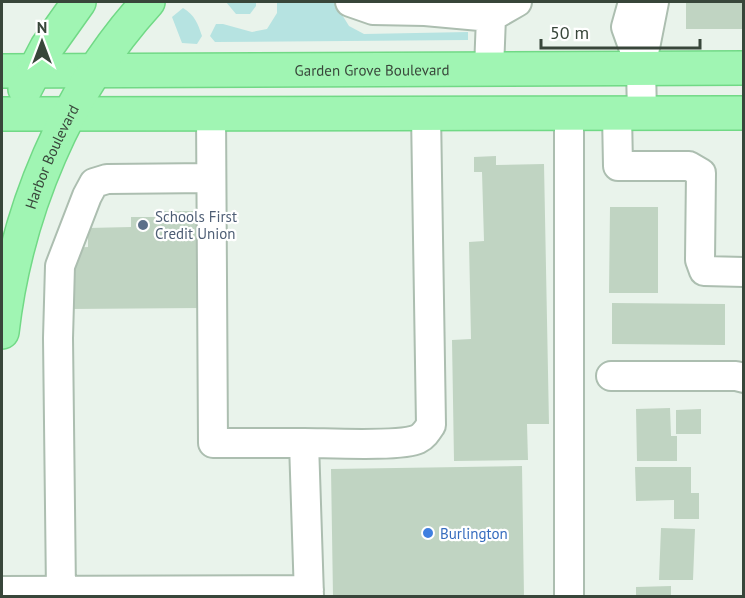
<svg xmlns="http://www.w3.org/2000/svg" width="745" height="598" viewBox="0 0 745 598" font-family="'PT Sans',sans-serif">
<rect width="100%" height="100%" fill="#e9f3eb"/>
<path fill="#b6e3e1" d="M 226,2 L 256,2 L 256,6 L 250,14 L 236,14 Z
M 277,2 L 337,2 L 336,5 L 349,26 L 364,34 L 468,32 L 468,40 L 215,42 L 210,36 L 216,24 L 223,24 L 252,32 L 267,29 L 277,13 Z
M 183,8 C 195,15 198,24 202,36 L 197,44 L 182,43 L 172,17 Z"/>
<path fill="#c0d4c2" d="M 686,2 L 744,2 L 744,29 L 686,29 Z
M 496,156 L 496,165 L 544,164 L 549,424 L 527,424 L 528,460 L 454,461 L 452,340 L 471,339 L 469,242 L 484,241 L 482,172 L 474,172 L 474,157 Z
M 610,207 L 658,207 L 658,293 L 609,293 Z
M 160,211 L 199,211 L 200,308 L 70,309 L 69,248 L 88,247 L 88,228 L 131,227 L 131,217 L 160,217 Z
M 612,303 L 725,304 L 725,345 L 612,344 Z
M 670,408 L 671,436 L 677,436 L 677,461 L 637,461 L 636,409 Z
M 701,409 L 701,434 L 676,434 L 676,410 Z
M 522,466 L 524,596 L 333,596 L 331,469 Z
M 635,467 L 691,467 L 691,493 L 699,493 L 699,519 L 674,519 L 674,500 L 636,501 Z
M 661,528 L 695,529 L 693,580 L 659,580 Z
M 671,586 L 671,596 L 636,596 L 636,587 Z"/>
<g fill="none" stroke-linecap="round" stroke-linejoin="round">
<g stroke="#acbeb0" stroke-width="32">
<path id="minor" d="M 350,2 L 373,10 L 425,11 L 491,17
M 633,2 L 626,27 L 640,66
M 489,69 L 491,17 L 517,2
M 211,113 L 213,443 L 304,443
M 617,114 L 618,166 L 689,166 L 701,173 L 700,260 L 704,271 L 744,272
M 642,114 L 641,68 L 654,2
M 611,376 L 736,376 L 744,378
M 2,591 L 309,590
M 61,591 L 58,338 L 60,266 L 87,196 L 94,183 L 107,179 L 211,178
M 309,596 L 304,443 C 327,443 401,447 418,439 C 424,436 427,431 431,425 L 426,113
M 569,596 L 569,114"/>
</g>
<g stroke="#71d986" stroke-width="36">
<g id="major">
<path id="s1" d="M 2,71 L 744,68"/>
<path d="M 25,89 L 47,47 L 79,2"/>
<path d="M 2,114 L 744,113"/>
<path id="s2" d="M 2,332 C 16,211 66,92 148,2"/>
</g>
</g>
<use href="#minor" stroke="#fff" stroke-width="28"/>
<use href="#major" stroke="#a0f5b3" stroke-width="33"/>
</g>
<circle fill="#5c6f8a" stroke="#fff" stroke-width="2" cx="143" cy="225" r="6"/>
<circle fill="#3f7fe0" stroke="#fff" stroke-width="2" cx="428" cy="533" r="6"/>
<g text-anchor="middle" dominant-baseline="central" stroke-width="4.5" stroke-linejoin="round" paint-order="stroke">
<g font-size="15" fill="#38463a" stroke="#fff">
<text stroke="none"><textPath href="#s1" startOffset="370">Garden Grove Boulevard</textPath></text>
<text stroke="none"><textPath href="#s2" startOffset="183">Harbor Boulevard</textPath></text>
</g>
<g font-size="15" fill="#4e5e75" stroke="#fff" text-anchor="start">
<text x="155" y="216">Schools First<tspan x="155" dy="17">Credit Union</tspan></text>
</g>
<g font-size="15" fill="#366cbe" stroke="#fff" text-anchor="start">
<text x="440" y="533">Burlington</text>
</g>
</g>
<rect width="745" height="598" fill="none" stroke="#38463a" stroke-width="6"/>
<g transform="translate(42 42)" stroke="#ffffff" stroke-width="4.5" paint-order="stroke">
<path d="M0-4.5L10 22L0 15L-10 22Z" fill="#38463a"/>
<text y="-9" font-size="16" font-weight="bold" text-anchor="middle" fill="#38463a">N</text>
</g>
<path d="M541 39v9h159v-9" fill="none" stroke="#38463a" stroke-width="3"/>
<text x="550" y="39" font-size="18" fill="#38463a" stroke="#ffffff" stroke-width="4.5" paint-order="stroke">50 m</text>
</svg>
